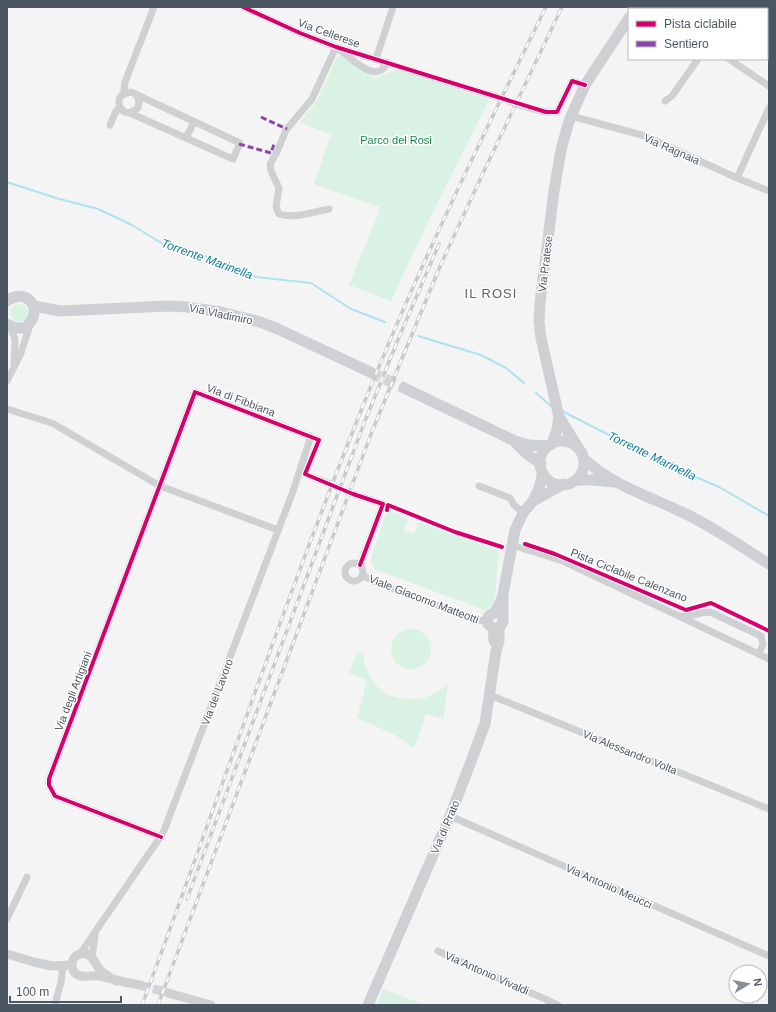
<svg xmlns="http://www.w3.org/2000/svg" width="776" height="1012" viewBox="0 0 776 1012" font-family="Arial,sans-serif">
<rect width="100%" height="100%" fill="#f4f4f4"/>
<path fill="#d9f2e3" d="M 341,56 L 375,79 L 396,69 L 489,100 L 426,226 L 391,301 L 349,285 L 379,212 L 379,207 L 314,184 L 331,134 L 299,123 L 317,101 L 337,57 Z
M10 313a9 9 0 1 1 18 0a9 9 0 1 1-18 0Z
M 387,510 L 408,519 L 404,531 L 414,534 L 418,522 L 499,551 L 495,597 L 492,606 L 485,610 L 479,608 L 374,569 L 371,561 L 372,555 Z
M391 649a20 20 0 1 1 40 0a20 20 0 1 1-40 0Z
M 363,652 C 366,686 390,705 423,698 C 432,696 441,689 448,684 L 443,719 L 426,714 L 414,748 L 395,735 L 357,718 L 367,680 L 349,673 L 357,653 Z
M 383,989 L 426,1005 L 377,1005 Z"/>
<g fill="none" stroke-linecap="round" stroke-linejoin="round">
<path stroke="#aee2f0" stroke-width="2" d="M 7,182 L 56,198 L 98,209 L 132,225 L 171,249 L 193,252 L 242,270 L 256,277 L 311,283 L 351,309 L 385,322
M 418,336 L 481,355 L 506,368 L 524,383
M 536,393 L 552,407
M 562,411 L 668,465 L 719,487 L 769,516"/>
<path stroke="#d2d4d7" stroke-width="7" stroke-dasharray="7 3.5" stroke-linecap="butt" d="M 498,97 L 519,105
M 325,482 L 353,494"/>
<path stroke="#d2d4d7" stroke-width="9" stroke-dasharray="9 4.5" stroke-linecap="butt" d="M 140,985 L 168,993"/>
<path stroke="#d2d4d7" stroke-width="11" stroke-dasharray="11 5.5" stroke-linecap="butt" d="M 370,372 L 404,388"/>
<path stroke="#ced0d2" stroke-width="7" d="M 243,7 L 300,33 L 336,47 L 483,93 L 498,97
M 341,51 C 352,59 378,86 387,62
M 376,59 L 393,7
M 729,59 L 769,86
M 131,92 L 240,143 L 233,159 L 130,113 L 124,112 L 119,106 L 119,99 L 123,94 Z
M 125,93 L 124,89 L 125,82 L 154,7
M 665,101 L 672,96 L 698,59
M 519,105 L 546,112 L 557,112 L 572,81 L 585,85
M 130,113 L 138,108 L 139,102 L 137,96
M 571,116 L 645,136 L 737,178 L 769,191
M 110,125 L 116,111 L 120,108
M 186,138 L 194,122
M 737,178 L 769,108
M 329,209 C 311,212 296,219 279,214 L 276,207 L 279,188 L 271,171 L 270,164 L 277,152 L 286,130 L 312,99 L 336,47
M 10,326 L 15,339 L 14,363
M 7,381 L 21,353 L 30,325
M 7,409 L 52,423 L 160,486 L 278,530
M 479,486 L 510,498 L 514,505 L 523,513
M 353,494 L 383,504 L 360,565
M 512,545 L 563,561 L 769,659
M345 572a9 9 0 1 1 18 0a9 9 0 1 1-18 0Z
M 362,575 L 375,582 L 477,620 L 487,621
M 682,616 C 692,617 700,612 710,612 L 761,636 L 763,644 L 759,654
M 490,695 L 769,809
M 450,816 L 769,956
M 161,837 L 55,796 L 49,785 L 49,779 L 195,392 L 319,440 L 305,474 L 325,482
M 7,919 L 27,877
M 438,951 L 558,1005
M 80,954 L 163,833 L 292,494 L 311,436
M 92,957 L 95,936
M 55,1005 L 61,982 L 63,965"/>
<path stroke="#ced0d2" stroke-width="9" d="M 7,954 L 34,962 L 52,966 L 72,965
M 116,981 C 111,978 106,975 101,971 C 95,965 92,951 81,954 C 69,956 69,974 81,976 C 87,977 94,975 100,976 C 113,979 126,983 140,985
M 168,993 L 211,1005"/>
<path stroke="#ced0d4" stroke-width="11" d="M 635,9 L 636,7
M 7,301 C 25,286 47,309 25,328 L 15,328 L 7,324
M 34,306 L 60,311 L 169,306 L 186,307 L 221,312 L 260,322 L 278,329 L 370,372
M 404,388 L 515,441 L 529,445 L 548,446
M540 463a22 22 0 1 1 44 0a22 22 0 1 1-44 0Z
M 515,442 L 527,454 L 541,464
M 552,444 L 557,429 L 559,417
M 579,449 L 559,417 L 541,338 L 539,321 L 540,303 L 554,191 L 561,150 L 569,121 L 585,85 L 629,18
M 583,458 C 612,486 652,497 688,515 C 716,529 742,547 769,564
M 576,480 L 593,480 L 613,482
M 533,501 L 564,484
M 494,641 L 493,628 L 488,624 C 486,618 489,614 495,613 L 501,600
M 368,1005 L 450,816 L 470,764 L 485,724 L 496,651 L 499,641 L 499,628 L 503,622 L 503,594 L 515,530 L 523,513 L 533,501 L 539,488 L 543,473"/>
<g stroke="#c9cacc" stroke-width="3.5">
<path id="rail" d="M 187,899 L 363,426 L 397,342 L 439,244
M 142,1005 C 214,812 279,617 355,426 C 411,283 478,145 546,7
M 158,1005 L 373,429 L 441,264 L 484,171 L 562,7"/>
</g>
<use href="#rail" stroke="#fff" stroke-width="2" stroke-dasharray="6" stroke-linecap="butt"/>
<path stroke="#8e44ad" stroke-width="3" stroke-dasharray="6 3" stroke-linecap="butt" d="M 261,117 L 287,129
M 239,144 L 271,153 L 274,144"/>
<g stroke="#fff" stroke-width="6">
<path id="cycleway" d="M 243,7 L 300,33 L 336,47 L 546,112 L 557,112 L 572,81 L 585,85
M 387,510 L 388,505 L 455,532 L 502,547
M 525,544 L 555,554 L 686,610 L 711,603 L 769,631
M 161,837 L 55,796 L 49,785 L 49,779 L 195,392 L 319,440 L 305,474 L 353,494 L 383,504 L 360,565"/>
</g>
<use href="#cycleway" stroke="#d6006c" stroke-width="4"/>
</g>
<g text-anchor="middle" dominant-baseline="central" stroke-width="3" stroke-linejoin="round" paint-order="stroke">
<g font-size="11" fill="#4a5661" stroke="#fff">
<text transform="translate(329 33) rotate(20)">Via Cellerese</text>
<text transform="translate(672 149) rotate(24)">Via Ragnaia</text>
<text transform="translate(545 264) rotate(-83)">Via Pratese</text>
<text transform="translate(221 314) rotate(12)">Via Vladimiro</text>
<text transform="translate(241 400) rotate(21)">Via di Fibbiana</text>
<text transform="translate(629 575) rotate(22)">Pista Ciclabile Calenzano</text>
<text transform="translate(424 599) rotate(21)">Viale Giacomo Matteotti</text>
<text transform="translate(73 691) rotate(-69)">Via degli Artigiani</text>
<text transform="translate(217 692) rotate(-69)">Via del Lavoro</text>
<text transform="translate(630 752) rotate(22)">Via Alessandro Volta</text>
<text transform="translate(445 827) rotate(-67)">Via di Prato</text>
<text transform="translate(609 886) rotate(24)">Via Antonio Meucci</text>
<text transform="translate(487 973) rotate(24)">Via Antonio Vivaldi</text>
</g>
<g font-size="11" fill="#17864f" stroke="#fff">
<text x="396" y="140">Parco del Rosi</text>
</g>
<g font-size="12" font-style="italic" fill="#0c7c9b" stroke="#fff">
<text transform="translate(207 259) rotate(20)">Torrente Marinella</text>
<text transform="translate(652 456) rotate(26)">Torrente Marinella</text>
</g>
<g font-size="13" letter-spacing="1" fill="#5f6368" stroke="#fff">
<text x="491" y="293">IL ROSI</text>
</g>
</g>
<rect width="776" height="1012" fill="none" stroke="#4a5661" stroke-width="16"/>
<rect x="628" y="8" width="140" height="52" fill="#ffffff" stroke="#b7bbc0"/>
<rect x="636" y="21" width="20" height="6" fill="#d6006c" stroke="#b7bbc0"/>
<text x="664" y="28" font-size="12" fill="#4a5661">Pista ciclabile</text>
<rect x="636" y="41" width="20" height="6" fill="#8e44ad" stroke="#b7bbc0"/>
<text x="664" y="48" font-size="12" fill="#4a5661">Sentiero</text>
<g transform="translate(748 984) rotate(80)"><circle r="19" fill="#ffffff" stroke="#b7bbc0"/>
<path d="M0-3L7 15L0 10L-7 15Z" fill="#868d94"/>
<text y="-6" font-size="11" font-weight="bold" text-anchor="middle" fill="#4a5661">N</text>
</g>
<path d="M10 996v6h111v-6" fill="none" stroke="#4a5661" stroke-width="2"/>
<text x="16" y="996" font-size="12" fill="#4a5661" stroke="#ffffff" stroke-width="3" paint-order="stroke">100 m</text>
</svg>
